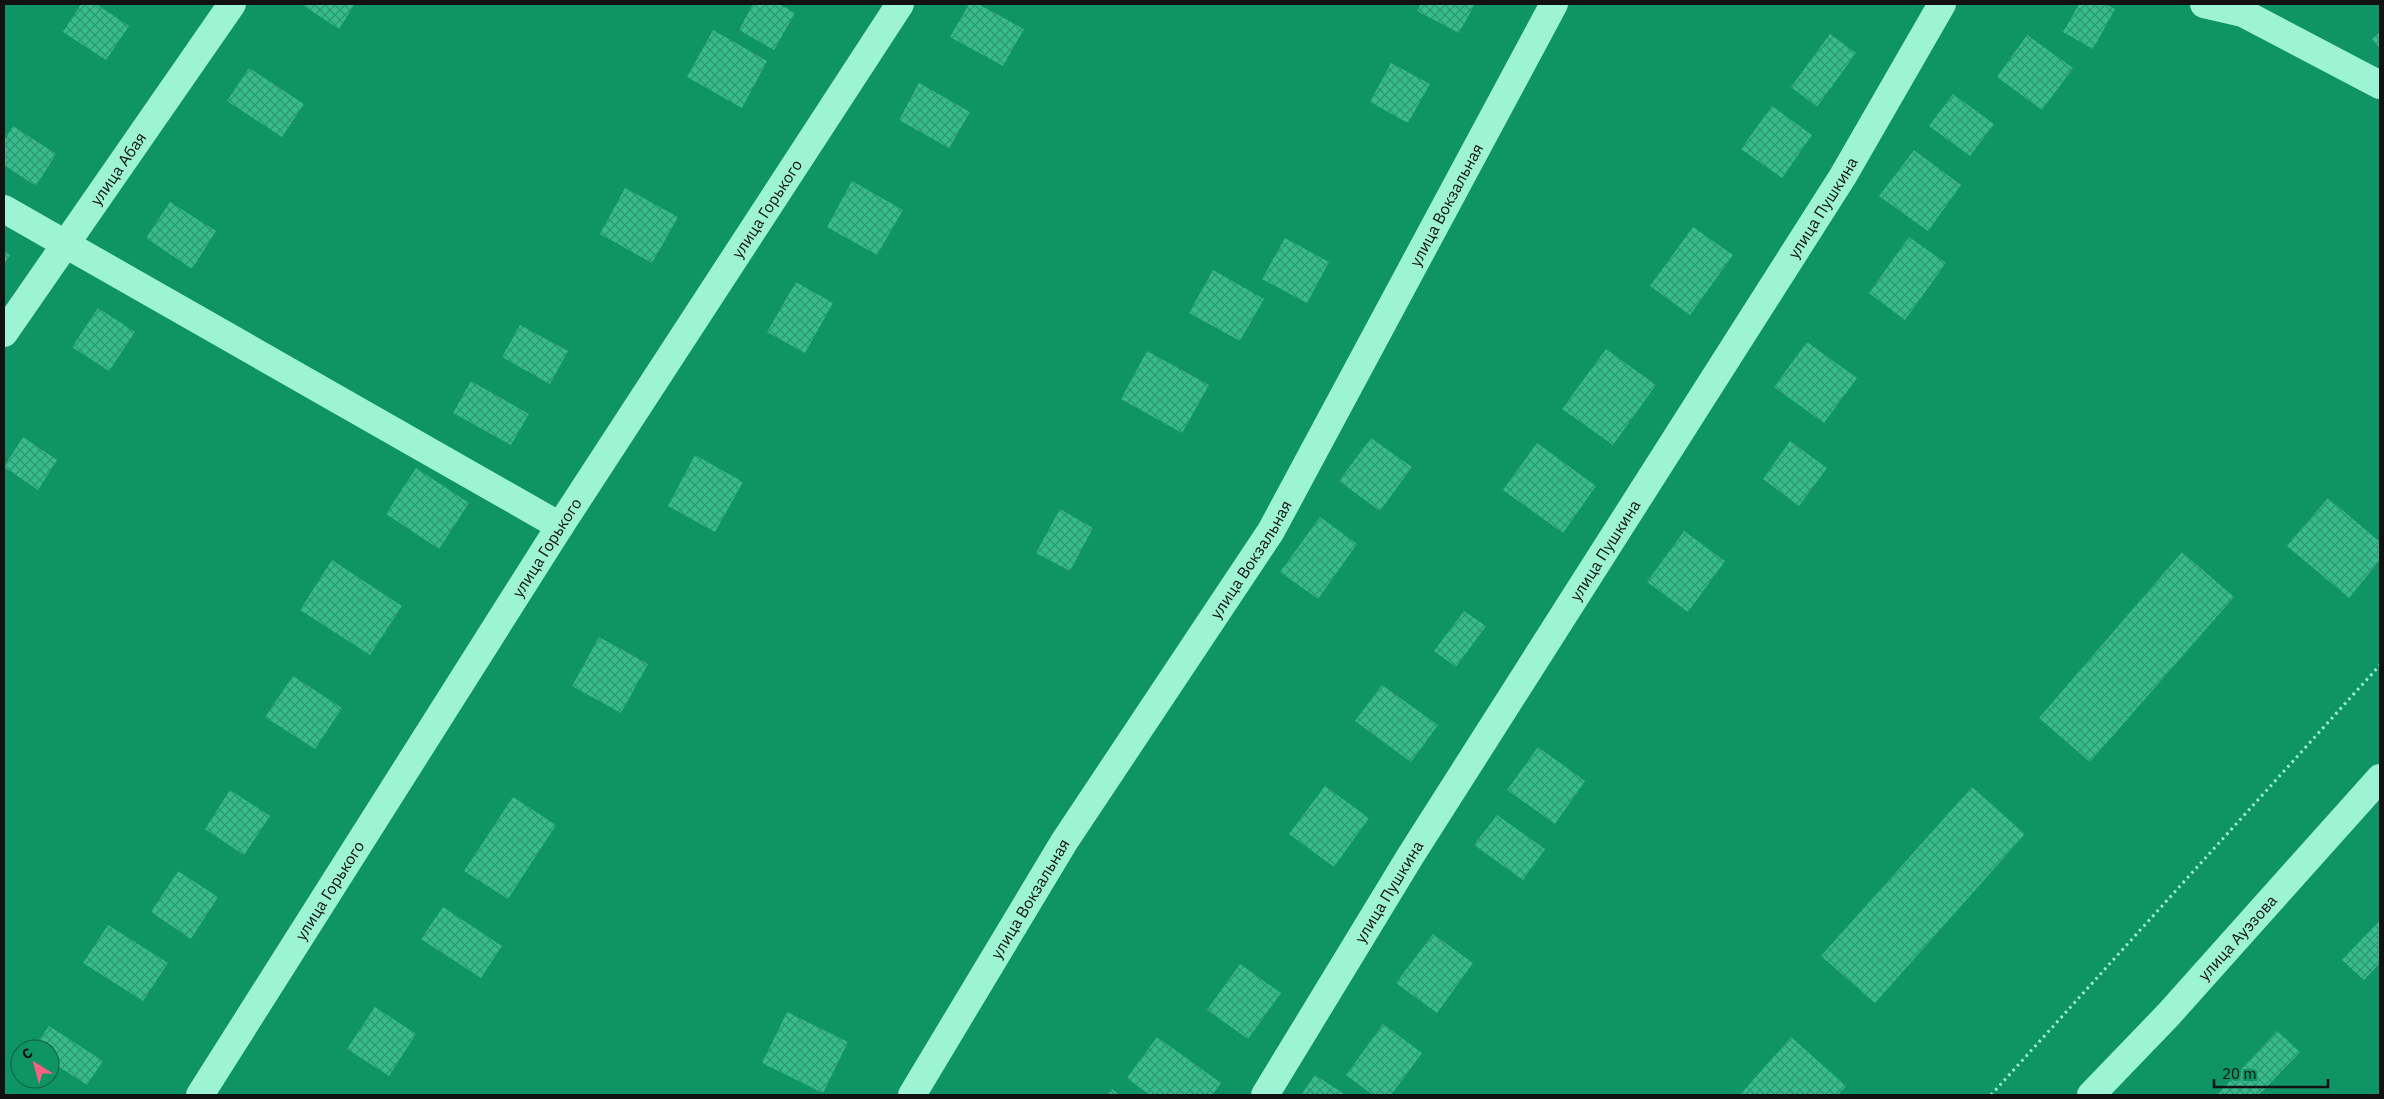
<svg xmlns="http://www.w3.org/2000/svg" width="2384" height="1099" viewBox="0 0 2384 1099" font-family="'IBM Plex Sans',sans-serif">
<defs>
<pattern id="building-cross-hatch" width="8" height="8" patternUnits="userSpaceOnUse" patternTransform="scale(1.25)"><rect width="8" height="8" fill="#38bc8d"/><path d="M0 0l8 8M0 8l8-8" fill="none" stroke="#2e9772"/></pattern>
</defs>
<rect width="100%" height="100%" fill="#0f9465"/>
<path fill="url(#building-cross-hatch)" d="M 81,4 L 96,4 L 129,26 L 106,60 L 63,32 Z
M 301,4 L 355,4 L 339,29 Z
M 753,4 L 779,4 L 795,13 L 774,50 L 739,30 Z
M 969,4 L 978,4 L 1024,29 L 1003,66 L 950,37 Z
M 1421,4 L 1475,4 L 1459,33 L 1417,11 Z
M 2079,4 L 2105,4 L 2115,9 L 2093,49 L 2063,32 Z
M 713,30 L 767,61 L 742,108 L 687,77 Z
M 2380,32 L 2380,48 L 2372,39 Z
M 1830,34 L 1856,53 L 1817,107 L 1791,87 Z
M 2027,35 L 2073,68 L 2042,110 L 1997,77 Z
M 1391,63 L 1430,84 L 1408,123 L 1370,102 Z
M 249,68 L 304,104 L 282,137 L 227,101 Z
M 919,83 L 970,112 L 949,148 L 899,120 Z
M 1953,94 L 1994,124 L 1970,156 L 1929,126 Z
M 1772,106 L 1812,135 L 1782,178 L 1741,149 Z
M 13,126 L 56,154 L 36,186 L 4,165 L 4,141 Z
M 1914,150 L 1961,185 L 1928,231 L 1879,196 Z
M 852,181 L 903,210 L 877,255 L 827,227 Z
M 625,188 L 678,217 L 652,263 L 600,234 Z
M 170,202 L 216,231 L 192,269 L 146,238 Z
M 1693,227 L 1733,255 L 1690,315 L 1650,286 Z
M 1909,237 L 1946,263 L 1905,320 L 1869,293 Z
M 1285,238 L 1329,262 L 1307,303 L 1262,279 Z
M 4,251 L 10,255 L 4,264 Z
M 1213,270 L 1264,299 L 1240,341 L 1189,313 Z
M 796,282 L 833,303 L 805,353 L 767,332 Z
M 98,308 L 135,332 L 109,371 L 72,347 Z
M 520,325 L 568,351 L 550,384 L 502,357 Z
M 1807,342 L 1857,378 L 1824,423 L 1774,387 Z
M 1606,349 L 1656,385 L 1613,445 L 1562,409 Z
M 1147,351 L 1209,385 L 1182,433 L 1121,399 Z
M 471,381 L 529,414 L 511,445 L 453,413 Z
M 23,437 L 57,460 L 38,490 L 4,467 Z
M 1371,438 L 1412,467 L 1380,511 L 1339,481 Z
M 1790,441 L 1827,468 L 1799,506 L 1763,479 Z
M 1537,443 L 1596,486 L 1563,533 L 1503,490 Z
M 695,455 L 743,482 L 715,532 L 668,506 Z
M 416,468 L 469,503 L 439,549 L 386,514 Z
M 2328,498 L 2380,542 L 2380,560 L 2349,598 L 2287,546 Z
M 1060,509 L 1093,528 L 1070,571 L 1036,553 Z
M 1320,517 L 1357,544 L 1318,599 L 1280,572 Z
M 1684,531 L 1725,561 L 1688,612 L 1647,582 Z
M 2182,552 L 2234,597 L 2090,762 L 2039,718 Z
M 332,560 L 402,606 L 370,655 L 300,610 Z
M 1464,611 L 1486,626 L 1456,667 L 1434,651 Z
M 599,637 L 648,664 L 621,713 L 572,686 Z
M 293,676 L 342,708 L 315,749 L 265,717 Z
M 1382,685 L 1438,725 L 1411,762 L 1355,721 Z
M 1538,747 L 1585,781 L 1555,824 L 1507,790 Z
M 1325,786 L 1369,818 L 1334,867 L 1289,834 Z
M 1972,787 L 2025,834 L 1875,1003 L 1821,956 Z
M 230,790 L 270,816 L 244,855 L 205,829 Z
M 513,797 L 556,825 L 508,899 L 464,871 Z
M 1497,815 L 1545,849 L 1523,880 L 1474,845 Z
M 178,871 L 218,897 L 191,939 L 151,912 Z
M 443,907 L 502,946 L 481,978 L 421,939 Z
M 2380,920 L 2380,963 L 2364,980 L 2342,960 Z
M 108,925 L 168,963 L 143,1001 L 83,963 Z
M 1433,934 L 1473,963 L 1437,1013 L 1396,983 Z
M 1240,964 L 1281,993 L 1248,1039 L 1207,1010 Z
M 375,1007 L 416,1034 L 389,1076 L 347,1049 Z
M 787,1012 L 848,1042 L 823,1093 L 762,1063 Z
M 1383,1024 L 1422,1053 L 1391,1095 L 1373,1095 L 1346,1075 Z
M 49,1026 L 103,1061 L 87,1085 L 50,1061 L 50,1049 L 33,1049 Z
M 2277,1031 L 2300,1052 L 2259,1095 L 2217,1095 Z
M 1157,1037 L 1221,1083 L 1212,1095 L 1150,1095 L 1127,1078 Z
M 1791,1037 L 1846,1086 L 1838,1095 L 1740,1095 Z
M 1315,1075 L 1346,1095 L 1301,1095 Z
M 1112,1089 L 1120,1095 L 1108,1095 Z"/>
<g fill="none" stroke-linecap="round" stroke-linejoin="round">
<path stroke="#9df4d4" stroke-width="3" stroke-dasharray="2.5 4" stroke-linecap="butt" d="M 1991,1095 L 2380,665"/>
<g stroke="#9df4d4" stroke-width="28">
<path d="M 2204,4 L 2243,13 L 2380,85"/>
<path d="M 4,209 L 560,526"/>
<path id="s1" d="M 4,333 L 232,4"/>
<path id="s2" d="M 200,1095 L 560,526 L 900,4"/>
<path id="s3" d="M 912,1095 L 1064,842 L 1271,531 L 1554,4"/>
<path id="s4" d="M 1265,1095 L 1411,855 L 1843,176 L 1942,4"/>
<path id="s5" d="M 2091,1095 L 2168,1015 L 2380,778"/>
</g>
</g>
<g text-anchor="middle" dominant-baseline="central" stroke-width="4" stroke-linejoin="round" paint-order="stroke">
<g font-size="16" fill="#111" stroke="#0f9465">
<text stroke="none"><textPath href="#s1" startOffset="200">улица Абая</textPath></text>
<text stroke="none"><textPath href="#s3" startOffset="1039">улица Вокзальная</textPath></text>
<text stroke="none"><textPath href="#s2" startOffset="1052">улица Горького</textPath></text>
<text stroke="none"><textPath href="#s4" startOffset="1048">улица Пушкина</textPath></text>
<text stroke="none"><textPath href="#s2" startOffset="648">улица Горького</textPath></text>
<text stroke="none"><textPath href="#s4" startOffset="642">улица Пушкина</textPath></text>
<text stroke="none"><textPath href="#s3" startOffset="634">улица Вокзальная</textPath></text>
<text stroke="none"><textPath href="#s2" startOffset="242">улица Горького</textPath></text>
<text stroke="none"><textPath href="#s4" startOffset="238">улица Пушкина</textPath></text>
<text stroke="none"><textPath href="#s3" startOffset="229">улица Вокзальная</textPath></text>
<text stroke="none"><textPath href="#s5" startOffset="215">улица Ауэзова</textPath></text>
</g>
</g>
<rect width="2384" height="1099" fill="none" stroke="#111111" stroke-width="10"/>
<g transform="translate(35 1064) rotate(323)"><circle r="24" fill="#0f9465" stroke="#106043"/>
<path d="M0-4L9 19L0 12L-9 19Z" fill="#ff5f80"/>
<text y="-8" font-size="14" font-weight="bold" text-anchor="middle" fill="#111111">С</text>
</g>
<path d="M2214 1079v8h114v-8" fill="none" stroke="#111111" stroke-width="2.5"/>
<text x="2222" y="1079" font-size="15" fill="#111111" stroke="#0f9465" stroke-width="4" paint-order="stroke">20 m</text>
</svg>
